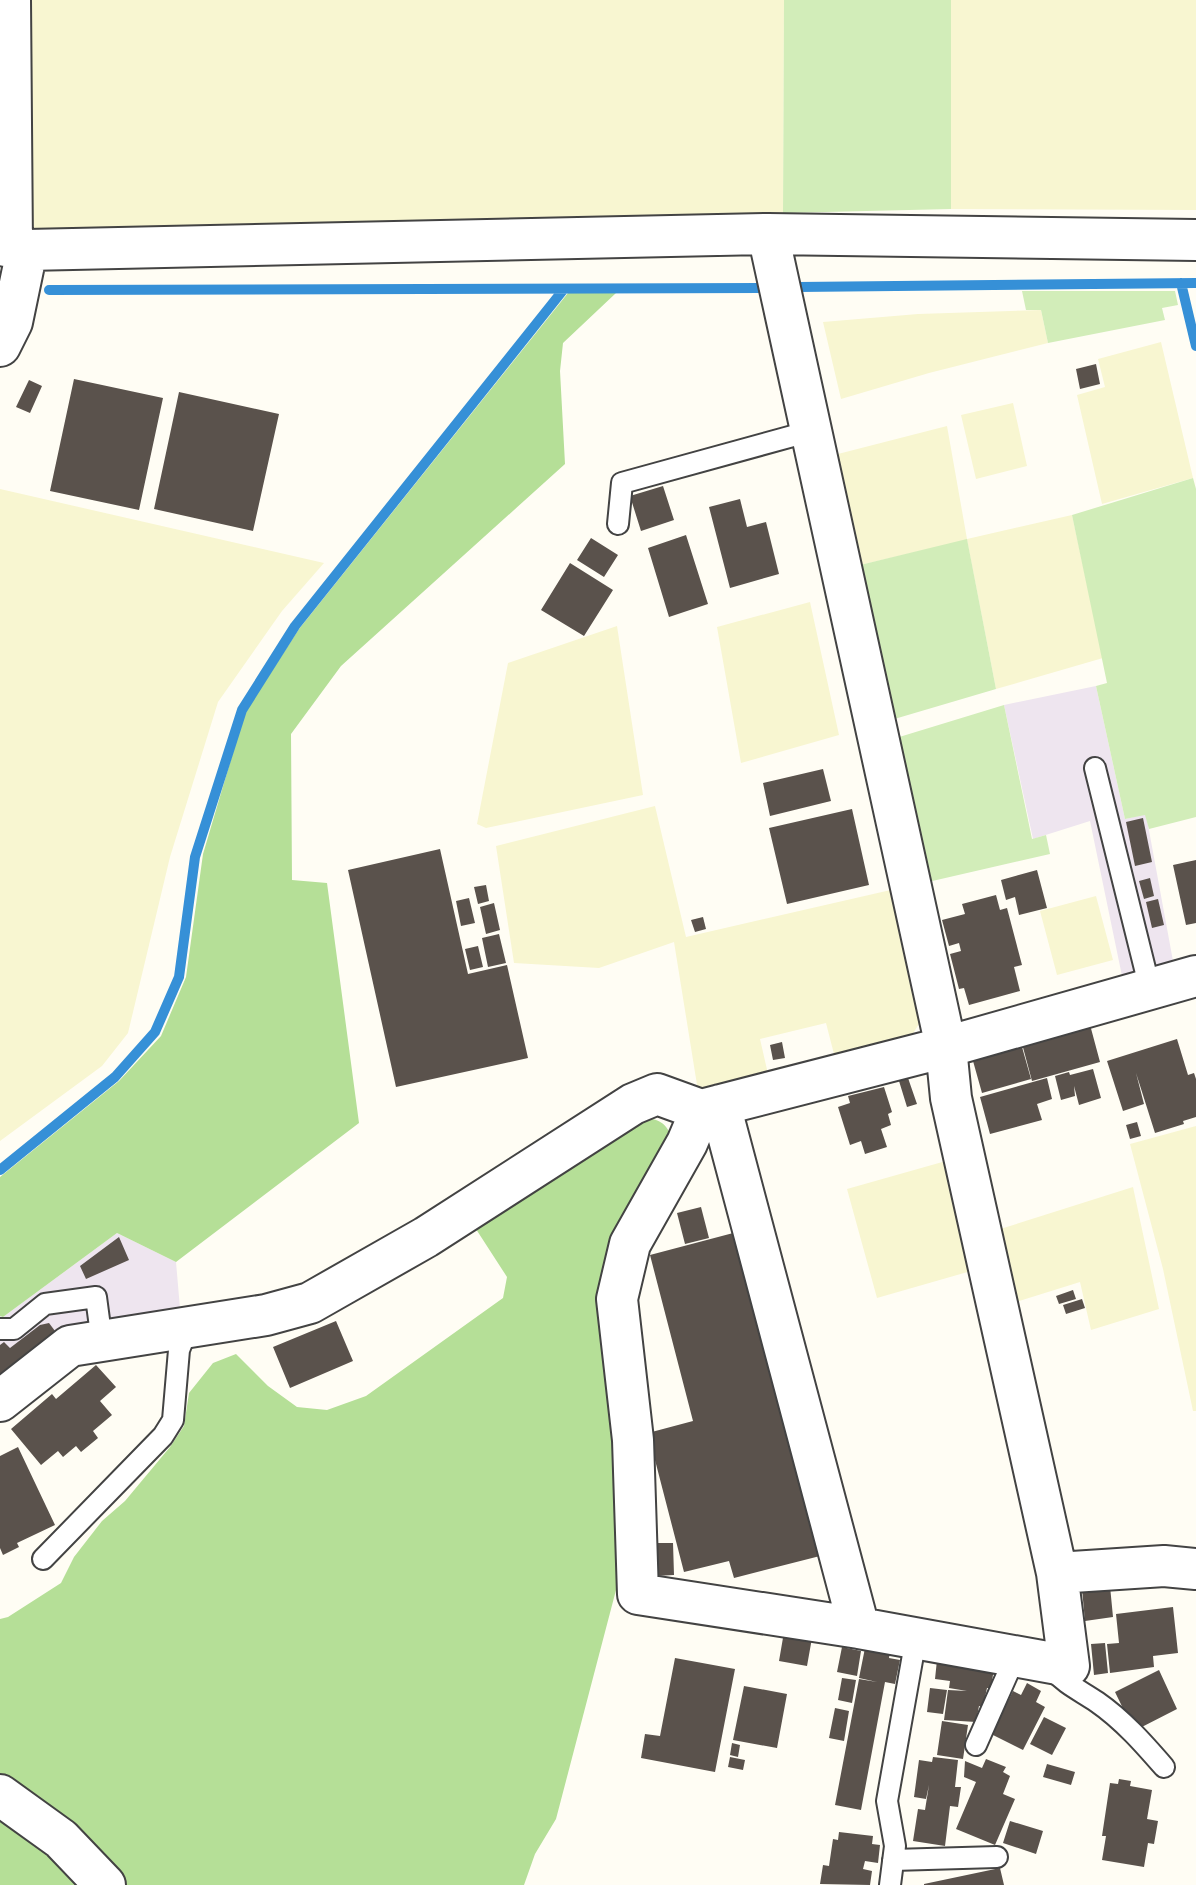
<svg xmlns="http://www.w3.org/2000/svg" width="1196" height="1885" viewBox="0 0 1196 1885" font-family="Literata,serif">
<rect width="100%" height="100%" fill="#fffdf4"/>
<path fill="#eee5ef" d="M 1096,686 L 1125,819 L 1146,814 L 1173,961 L 1122,976 L 1090,821 L 1033,839 L 1004,705 Z
M 117,1233 L 176,1262 L 181,1320 L 0,1390 L 0,1316 L 3,1317 Z"/>
<path fill="#f8f6d1" d="M 20,0 L 784,0 L 783,213 L 20,230 Z
M 951,0 L 1196,0 L 1196,210 L 951,209 Z
M 1041,310 L 1048,343 L 929,373 L 841,399 L 823,322 L 918,314 Z
M 1161,342 L 1193,478 L 1102,504 L 1077,395 L 1105,387 L 1098,359 Z
M 1013,403 L 1027,466 L 976,479 L 961,415 Z
M 947,426 L 967,539 L 1072,515 L 1103,658 L 996,689 L 967,540 L 856,566 L 834,455 Z
M 0,489 L 324,563 L 282,611 L 218,702 L 170,857 L 128,1033 L 102,1066 L 0,1141 Z
M 810,602 L 839,735 L 741,763 L 717,627 Z
M 617,626 L 643,795 L 486,828 L 477,824 L 508,663 Z
M 655,806 L 686,937 L 895,889 L 922,1019 L 909,1040 L 835,1058 L 826,1023 L 760,1039 L 768,1074 L 698,1091 L 674,942 L 599,968 L 514,963 L 496,846 Z
M 1096,896 L 1113,960 L 1057,975 L 1040,911 Z
M 1196,1126 L 1196,1411 L 1193,1411 L 1163,1269 L 1130,1144 Z
M 953,1159 L 978,1269 L 877,1298 L 847,1189 Z
M 1133,1187 L 1159,1309 L 1091,1330 L 1080,1282 L 1010,1304 L 994,1231 Z"/>
<path fill="#d2edb9" d="M 784,0 L 951,0 L 951,209 L 783,213 Z
M 1022,291 L 1175,291 L 1178,305 L 1162,308 L 1165,320 L 1048,343 L 1041,310 L 1026,310 Z
M 1193,478 L 1196,489 L 1196,817 L 1149,829 L 1145,815 L 1125,819 L 1096,686 L 1107,683 L 1072,515 Z
M 967,539 L 996,689 L 891,720 L 856,566 Z
M 1004,705 L 1032,839 L 1046,835 L 1050,854 L 928,882 L 896,738 Z"/>
<path fill="#b5df97" d="M 568,293 L 616,293 L 563,343 L 560,371 L 565,464 L 341,666 L 291,734 L 292,880 L 327,883 L 359,1123 L 176,1262 L 117,1233 L 3,1317 L 0,1316 L 0,1177 L 119,1081 L 161,1036 L 186,977 L 203,854 L 245,712 L 299,629 Z
M 637,1117 C 655,1119 666,1119 672,1139 L 616,1238 L 616,1590 L 556,1819 L 535,1854 L 524,1885 L 124,1885 L 0,1782 L 0,1619 L 8,1617 L 61,1583 L 74,1557 L 102,1521 L 125,1501 L 170,1447 L 184,1426 L 189,1393 L 213,1363 L 236,1354 L 268,1386 L 297,1407 L 327,1410 L 366,1396 L 503,1298 L 507,1277 L 474,1226 Z
M 0,1810 L 90,1885 L 0,1885 Z"/>
<g fill="none" stroke-linecap="round" stroke-linejoin="round">
<path stroke="#3690d7" stroke-width="10" d="M 1181,283 L 1196,346
M 798,287 L 1196,283
M 49,290 L 761,288
M 0,1170 L 115,1077 L 155,1032 L 179,977 L 195,857 L 242,710 L 295,626 L 564,289"/>
</g>
<path fill="#5a524c" d="M 1096,364 L 1100,384 L 1080,389 L 1076,369 Z
M 74,379 L 163,398 L 139,510 L 50,491 Z
M 29,380 L 42,386 L 30,413 L 16,407 Z
M 179,392 L 279,414 L 253,531 L 154,509 Z
M 663,486 L 674,520 L 641,531 L 630,496 Z
M 740,499 L 747,527 L 766,522 L 779,574 L 730,588 L 709,507 Z
M 686,535 L 708,604 L 669,617 L 648,548 Z
M 591,538 L 618,555 L 604,577 L 577,560 Z
M 570,563 L 613,590 L 584,636 L 541,610 Z
M 823,769 L 831,801 L 770,816 L 763,783 Z
M 852,809 L 869,885 L 787,904 L 769,828 Z
M 1143,818 L 1152,862 L 1135,866 L 1126,822 Z
M 440,849 L 468,974 L 507,965 L 528,1058 L 396,1087 L 348,870 Z
M 1196,860 L 1196,923 L 1186,925 L 1173,865 Z
M 1037,870 L 1047,908 L 1019,915 L 1015,897 L 1006,900 L 1001,880 Z
M 1150,878 L 1154,896 L 1144,899 L 1139,881 Z
M 486,885 L 489,901 L 478,904 L 474,887 Z
M 996,895 L 1000,910 L 1007,908 L 1022,965 L 1014,967 L 1020,991 L 969,1005 L 964,988 L 959,989 L 950,954 L 961,951 L 959,943 L 949,946 L 942,920 L 965,914 L 962,904 Z
M 469,898 L 475,923 L 461,926 L 456,901 Z
M 1158,899 L 1164,925 L 1152,928 L 1146,902 Z
M 494,903 L 500,930 L 486,934 L 480,907 Z
M 703,917 L 706,929 L 695,932 L 691,920 Z
M 499,934 L 506,963 L 488,967 L 482,938 Z
M 478,946 L 483,967 L 470,970 L 465,949 Z
M 1089,1021 L 1100,1062 L 1032,1081 L 1021,1040 Z
M 1177,1039 L 1188,1075 L 1194,1073 L 1196,1079 L 1196,1117 L 1183,1121 L 1184,1124 L 1155,1133 L 1136,1073 L 1144,1104 L 1123,1111 L 1107,1061 Z
M 782,1042 L 785,1058 L 773,1060 L 770,1045 Z
M 1022,1047 L 1031,1079 L 982,1093 L 973,1061 Z
M 1093,1069 L 1101,1098 L 1079,1105 L 1074,1086 L 1075,1096 L 1061,1100 L 1055,1076 L 1069,1072 L 1070,1075 Z
M 908,1078 L 917,1104 L 907,1107 L 899,1081 Z
M 1047,1078 L 1052,1099 L 1037,1104 L 1042,1120 L 990,1134 L 980,1097 Z
M 884,1087 L 892,1112 L 888,1114 L 891,1125 L 881,1129 L 887,1147 L 865,1154 L 861,1141 L 850,1145 L 838,1107 L 850,1103 L 848,1096 Z
M 1137,1122 L 1141,1136 L 1130,1139 L 1126,1125 Z
M 701,1207 L 709,1238 L 685,1244 L 677,1213 Z
M 737,1232 L 820,1556 L 734,1578 L 729,1561 L 684,1572 L 648,1433 L 693,1421 L 650,1255 Z
M 119,1237 L 129,1260 L 86,1279 L 80,1266 Z
M 1073,1290 L 1076,1299 L 1059,1304 L 1056,1296 Z
M 1082,1299 L 1085,1308 L 1066,1314 L 1063,1305 Z
M 336,1321 L 353,1361 L 290,1388 L 273,1347 Z
M 49,1323 L 61,1339 L 0,1388 L 0,1345 L 4,1342 L 10,1348 L 40,1325 Z
M 96,1365 L 116,1387 L 100,1401 L 112,1415 L 93,1431 L 98,1438 L 81,1452 L 76,1446 L 63,1457 L 58,1451 L 41,1465 L 11,1429 L 52,1394 L 56,1399 Z
M 18,1447 L 55,1525 L 17,1543 L 19,1547 L 3,1555 L 0,1548 L 0,1456 Z
M 655,1543 L 673,1543 L 674,1575 L 655,1576 Z
M 1110,1586 L 1113,1617 L 1085,1621 L 1082,1589 Z
M 1173,1607 L 1178,1653 L 1153,1656 L 1154,1667 L 1110,1673 L 1107,1644 L 1119,1643 L 1116,1614 Z
M 784,1632 L 812,1638 L 807,1666 L 779,1661 Z
M 1105,1643 L 1108,1673 L 1094,1675 L 1091,1644 Z
M 842,1647 L 861,1651 L 857,1676 L 837,1672 Z
M 865,1648 L 890,1652 L 889,1658 L 900,1660 L 895,1684 L 885,1682 L 861,1810 L 835,1805 L 859,1679 L 877,1682 L 859,1678 Z
M 675,1658 L 735,1669 L 715,1772 L 641,1758 L 645,1734 L 660,1736 Z
M 937,1660 L 994,1668 L 991,1688 L 987,1688 L 983,1707 L 979,1706 L 976,1722 L 944,1720 L 948,1690 L 967,1691 L 949,1688 L 950,1681 L 935,1679 Z
M 1159,1670 L 1177,1709 L 1134,1731 L 1115,1692 Z
M 842,1678 L 856,1680 L 852,1703 L 838,1700 Z
M 1027,1683 L 1041,1691 L 1036,1702 L 1045,1707 L 1023,1750 L 991,1734 L 1013,1691 L 1021,1695 Z
M 744,1686 L 787,1694 L 777,1748 L 733,1740 Z
M 930,1688 L 947,1690 L 943,1714 L 927,1712 Z
M 835,1708 L 849,1711 L 844,1741 L 829,1738 Z
M 1044,1717 L 1066,1728 L 1052,1755 L 1030,1744 Z
M 942,1721 L 968,1725 L 963,1759 L 937,1755 Z
M 732,1743 L 740,1745 L 738,1757 L 730,1755 Z
M 730,1757 L 745,1760 L 743,1770 L 728,1767 Z
M 933,1757 L 958,1760 L 955,1787 L 961,1787 L 958,1807 L 950,1806 L 945,1846 L 913,1841 L 918,1809 L 925,1810 L 929,1785 L 926,1799 L 914,1797 L 919,1760 L 932,1762 Z
M 986,1759 L 1006,1767 L 1003,1772 L 1010,1776 L 1003,1794 L 1015,1799 L 995,1845 L 956,1829 L 976,1782 L 964,1777 L 965,1761 L 982,1768 Z
M 1047,1764 L 1075,1772 L 1071,1785 L 1043,1777 Z
M 1119,1779 L 1131,1781 L 1130,1786 L 1152,1790 L 1147,1819 L 1158,1821 L 1154,1844 L 1148,1843 L 1144,1867 L 1102,1860 L 1106,1836 L 1102,1836 L 1110,1783 L 1118,1784 Z
M 1010,1821 L 1043,1831 L 1036,1854 L 1003,1843 Z
M 839,1832 L 873,1836 L 872,1844 L 880,1845 L 878,1863 L 865,1861 L 863,1869 L 872,1871 L 870,1885 L 820,1884 L 823,1865 L 829,1866 L 833,1839 L 838,1840 Z
M 1000,1868 L 1004,1885 L 924,1885 L 924,1884 Z"/>
<g fill="none" stroke-linecap="round" stroke-linejoin="round">
<g stroke="#434343" stroke-width="24">
<path id="service" d="M 618,524 L 622,483 L 811,431
M 1095,768 L 1150,989
M 0,1329 L 14,1329 L 45,1304 L 96,1297 L 102,1342
M 43,1559 L 163,1436 L 173,1420 L 179,1350 L 188,1327
M 1052,1669 C 1065,1684 1081,1691 1097,1702 C 1123,1720 1144,1744 1164,1767
M 976,1745 L 1015,1657
M 893,1860 L 997,1857
M 890,1885 L 895,1846 L 887,1801 L 916,1638"/>
</g>
<g stroke="#434343" stroke-width="44">
<path id="minor" d="M 10,0 L 12,245
M 0,245 L 27,250 L 768,234 L 1196,240
M 0,346 L 12,322 L 27,250
M 720,1105 L 859,1628
M 701,1110 L 687,1143 L 630,1244 L 617,1299 L 633,1440 L 638,1594 L 859,1628 L 1069,1666 L 1057,1573 L 951,1098 L 946,1047 L 768,234
M 0,1401 L 70,1346 L 266,1315 L 310,1303 L 426,1237 L 633,1104 L 657,1094 L 701,1110 L 946,1047 L 1196,976
M 1057,1573 L 1164,1566 L 1196,1569
M 0,1795 L 61,1839 L 105,1885"/>
</g>
<use href="#service" stroke="#fff" stroke-width="20"/>
<use href="#minor" stroke="#fff" stroke-width="40"/>
</g>
</svg>
